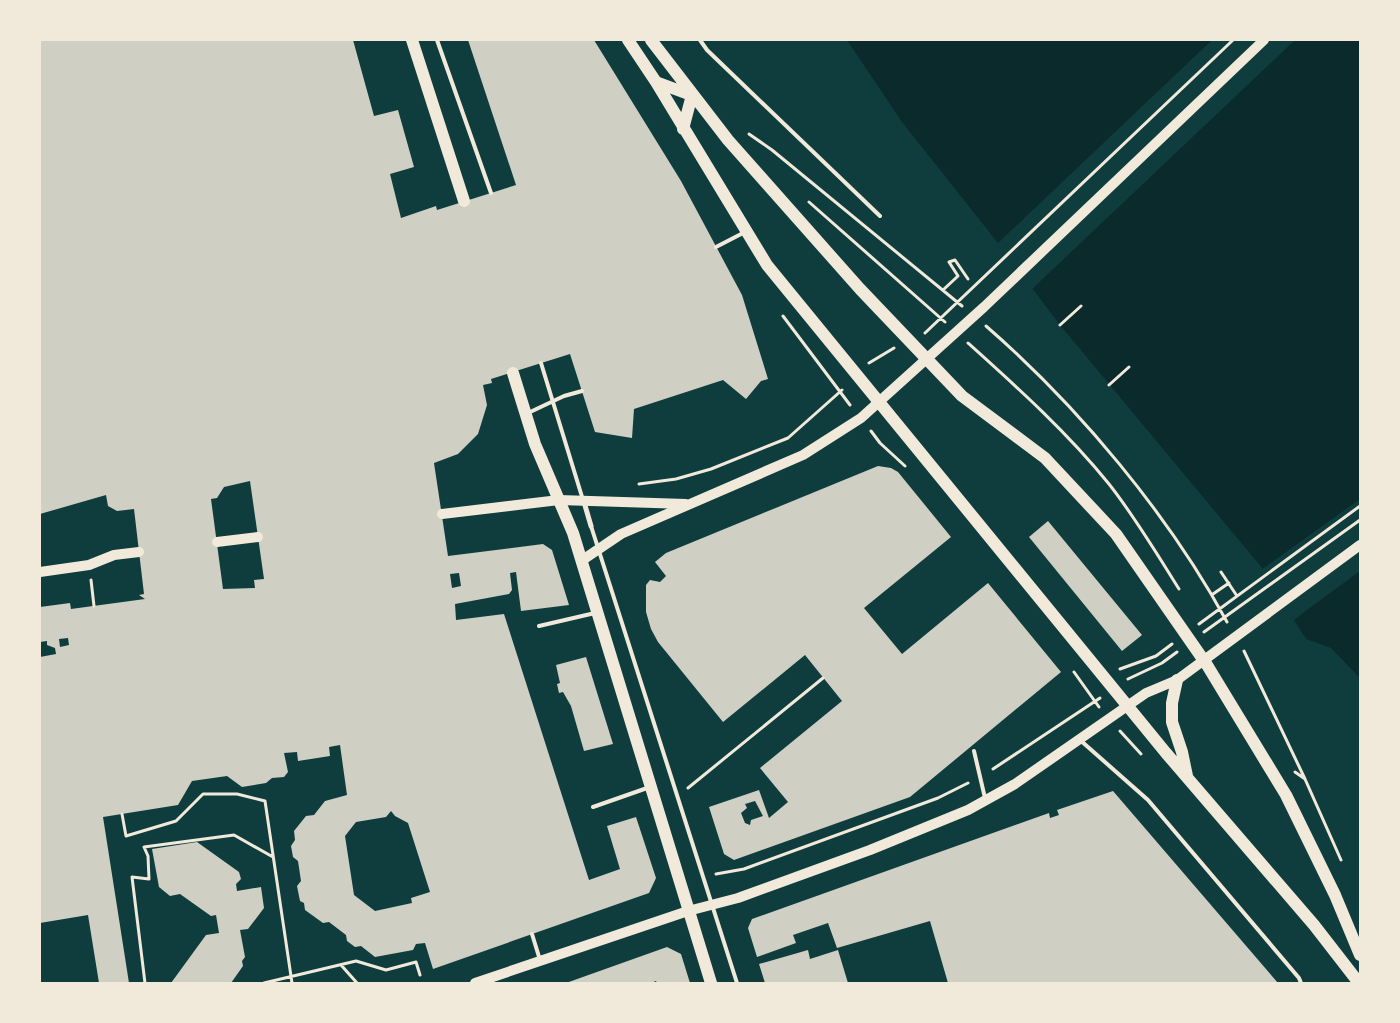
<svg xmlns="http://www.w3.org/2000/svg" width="1400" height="1023" viewBox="0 0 1400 1023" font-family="'Noto Sans',sans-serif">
<rect width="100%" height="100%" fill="#0f3d3e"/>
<path fill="#0a2a2b" d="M 847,40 L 1360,40 L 1360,678 L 1331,648 L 1306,639 L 1294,620 L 1304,612 L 1263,569 L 1060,325 L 998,243 L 902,122 Z"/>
<path fill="#0f3d3e" d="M 1212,40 L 1295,40 L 1031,290 L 997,244 Z
M 1360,499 L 1360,571 L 1292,621 L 1292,618 L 1301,612 L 1261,570 Z"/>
<path fill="#cfcfc3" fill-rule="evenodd" d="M 40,40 L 353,40 L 374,116 L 398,110 L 414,167 L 390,174 L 401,218 L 436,206 L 437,210 L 516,185 L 468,40 L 594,40 L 681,181 L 742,295 L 768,379 L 761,381 L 746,399 L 723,380 L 634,409 L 632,438 L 595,432 L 570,354 L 491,379 L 492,383 L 483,385 L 487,405 L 478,434 L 458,454 L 434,463 L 448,556 L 543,544 L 552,550 L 569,605 L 521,611 L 516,572 L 510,573 L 512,590 L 509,594 L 455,604 L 456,620 L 504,614 L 589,880 L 620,869 L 607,826 L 636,817 L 656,878 L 649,893 L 433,969 L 425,943 L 416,944 L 413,950 L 375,957 L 361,946 L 355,947 L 347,941 L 346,935 L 329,922 L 323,923 L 305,910 L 304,903 L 300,901 L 297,886 L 301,881 L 298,861 L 293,857 L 291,846 L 295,840 L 294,831 L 306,816 L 314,815 L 325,801 L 347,795 L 340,745 L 329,747 L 330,756 L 298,761 L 297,752 L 284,753 L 288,772 L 284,777 L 272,778 L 266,783 L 242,787 L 227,776 L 192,781 L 178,805 L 103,817 L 129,983 L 99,983 L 88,915 L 40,923 L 40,657 L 56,654 L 55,648 L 47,645 L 47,641 L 40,642 L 40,607 L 70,603 L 71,609 L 145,599 L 139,595 L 144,594 L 134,509 L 117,511 L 108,506 L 106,495 L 40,514 ZM 250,481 L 264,579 L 254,580 L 255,588 L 223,589 L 211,499 L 217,498 L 224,487 ZM 459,573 L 461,586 L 452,588 L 450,574 ZM 68,638 L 69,645 L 60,647 L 59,639 ZM 391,811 L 395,816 L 408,823 L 430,892 L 411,898 L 412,903 L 375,911 L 354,895 L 345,836 L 356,822 L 386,817 Z
M 878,466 L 891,468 L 898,472 L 951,537 L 864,608 L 902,654 L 988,583 L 1061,672 L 910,797 L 734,860 L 724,854 L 709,807 L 759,790 L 769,818 L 788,802 L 760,768 L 842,701 L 805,655 L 723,722 L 658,642 L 651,629 L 646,612 L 646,585 L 650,580 L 660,582 L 666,576 L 655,562 L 666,553 ZM 755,801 L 763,816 L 751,820 L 750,825 L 745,823 L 741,813 L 747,808 L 745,804 Z
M 1048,521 L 1142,635 L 1122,651 L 1029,537 Z
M 586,657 L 613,744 L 584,751 L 571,706 L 563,692 L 559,693 L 557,684 L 560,683 L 556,665 Z
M 1113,791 L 1278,983 L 948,983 L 930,921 L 837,948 L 828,923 L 793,935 L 796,943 L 757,957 L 748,928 L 752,919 L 1049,813 L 1050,818 L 1059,815 L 1057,810 Z
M 197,842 L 239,872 L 241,879 L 236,884 L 237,891 L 261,887 L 264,908 L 248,929 L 240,930 L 245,957 L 242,961 L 243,966 L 231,983 L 171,983 L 206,935 L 219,933 L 216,915 L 211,916 L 180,894 L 170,896 L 159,887 L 152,849 Z
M 667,947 L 681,954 L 690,983 L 657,983 L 656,981 L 651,983 L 566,983 Z
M 808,950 L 810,959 L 838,950 L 848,983 L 765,983 L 759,964 Z"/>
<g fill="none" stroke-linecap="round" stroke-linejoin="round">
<path stroke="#f1e9da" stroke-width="3" d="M 749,134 L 772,150 L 962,306
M 809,202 L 945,322
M 943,290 L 958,276 L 949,262 L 955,260 L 968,279
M 783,316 L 850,405
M 1060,325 L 1081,306
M 986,326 C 1078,406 1169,515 1227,622
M 925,333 L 1233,40
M 968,343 C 1018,388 1067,432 1109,484 C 1135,517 1157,554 1179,589
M 869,363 L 894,348
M 1109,385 L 1129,367
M 871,431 L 880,443 L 905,466
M 639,484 L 676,479 L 711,469 L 788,438 L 842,390
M 1221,572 L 1237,596
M 91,580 L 94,606
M 1213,594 L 1229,583
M 1199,624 L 1360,506
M 1204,632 L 1360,520
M 1244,651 L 1305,779
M 1120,669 L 1156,656 L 1172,644
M 1074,672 L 1099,707
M 1128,679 L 1162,663 L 1177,652
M 1120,731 L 1141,754
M 993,769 L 1100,698
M 1295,772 L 1305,779 L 1341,860
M 688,788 L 823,678
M 122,814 L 126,836 L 176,821 L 203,794 L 237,794 L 265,801 L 292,983
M 716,874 L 744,869 L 938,798 L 968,783
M 341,965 L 357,983
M 145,983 L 132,877 L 149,879 L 148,856 L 144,847 L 234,835 L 273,857
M 264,983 L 356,961 L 386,970 L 416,962 L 420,975"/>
<path stroke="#f1e9da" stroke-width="4" d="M 437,40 L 491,193
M 700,40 L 707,50 L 880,216
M 716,247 L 745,232
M 541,363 L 583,500
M 528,413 L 564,396 L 582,391
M 591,526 L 737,983
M 539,626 L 595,613
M 1080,740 L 1148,800 L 1299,978 L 1301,983
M 974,751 L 985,798
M 593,807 L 650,787
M 532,934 L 540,960"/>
<path stroke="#f1e9da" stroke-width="5" d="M 584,502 L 591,526"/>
<path stroke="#f1e9da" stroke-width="10" d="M 442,514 L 559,500 L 686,504
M 217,542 L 258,537
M 581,561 L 621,534 L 803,455 L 861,418 L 984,307 L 1264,40
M 40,572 L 89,565 L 114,555 L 139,552
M 475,983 L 688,911 L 738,898 L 870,850 L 968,810 L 1015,784 L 1146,693 L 1177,680 L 1360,545"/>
<path stroke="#f1e9da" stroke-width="12" d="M 412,40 L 464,201
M 628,40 L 656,82 L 767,265 L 1166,753 L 1314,925 L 1359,983
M 651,40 L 728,140 L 860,289 L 962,396 L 1045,458 L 1116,534 L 1207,665 L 1286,795 L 1335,895 L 1360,955
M 656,82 L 691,95
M 683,129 L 692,95
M 513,373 L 535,444 L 573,533 L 711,983
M 1177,680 L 1172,703 L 1172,722 L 1182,752 L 1187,776"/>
</g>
<rect width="1400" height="1023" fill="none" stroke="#f1e9da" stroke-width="82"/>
</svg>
